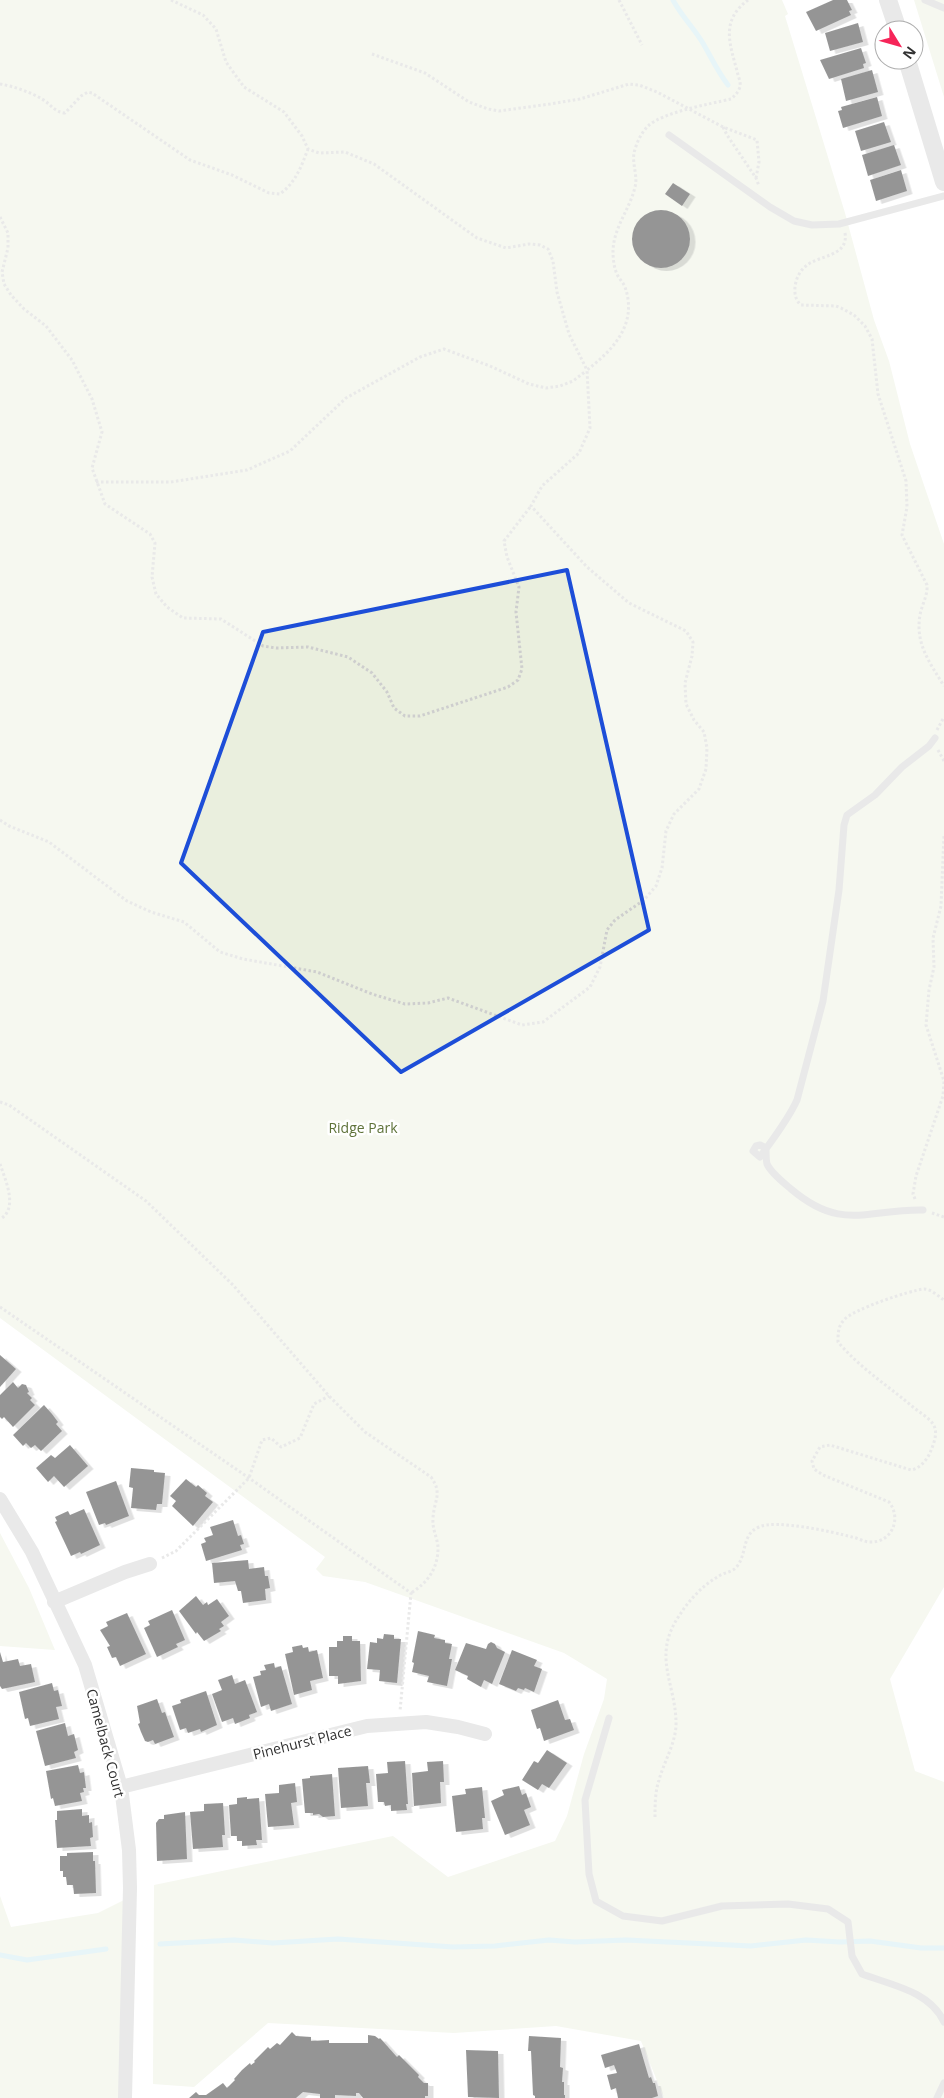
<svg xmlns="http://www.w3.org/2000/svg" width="944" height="2098" viewBox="0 0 944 2098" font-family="'Open Sans',sans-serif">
<defs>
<filter id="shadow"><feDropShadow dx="5.5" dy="3" stdDeviation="0" flood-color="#0004"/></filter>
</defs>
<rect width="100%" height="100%" fill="#fff"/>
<path fill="#eaefde" d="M 0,0 L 782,0 L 788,14 L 785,16 L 845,213 L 874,320 L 889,361 L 910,444 L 944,544 L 944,1587 L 890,1679 L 915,1771 L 944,1782 L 944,2098 L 664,2098 L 641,2041 L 556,2026 L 454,2033 L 268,2023 L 194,2087 L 153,2084 L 154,1885 L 393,1836 L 448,1877 L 555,1841 L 567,1816 L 584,1754 L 604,1699 L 607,1679 L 564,1653 L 365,1582 L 323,1576 L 316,1569 L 325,1557 L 0,1318 Z
M 914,0 L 944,0 L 944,97 Z
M 0,1533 L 29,1588 L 55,1650 L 0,1646 Z
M 0,1896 L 11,1927 L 98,1913 L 124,1900 L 119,2098 L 0,2098 Z"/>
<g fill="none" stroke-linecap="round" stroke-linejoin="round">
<path stroke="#c9e8f0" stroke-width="5" d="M 673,0 C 682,17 695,29 704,45 C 712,59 718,72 728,85
M 160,1944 L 234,1940 L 273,1943 L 338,1939 L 453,1947 L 495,1946 L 549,1940 L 575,1942 L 626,1940 L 751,1946 L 806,1940 L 840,1942 L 870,1941 L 921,1948 L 944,1948
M 0,1955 L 27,1960 L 106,1949"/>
</g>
<path fill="#181818" filter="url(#shadow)" d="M 833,0 L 847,0 L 852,10 L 849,11 L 851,15 L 816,31 L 806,12 Z
M 858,23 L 863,42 L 830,51 L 825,33 Z
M 861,48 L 866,63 L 863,64 L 864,68 L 829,79 L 820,60 Z
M 872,70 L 878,92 L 846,101 L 841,79 Z
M 877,97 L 882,116 L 843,128 L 838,111 L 842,110 L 841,107 Z
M 884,122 L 891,142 L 861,151 L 855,131 Z
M 894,145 L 901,165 L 868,176 L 862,155 Z
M 901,170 L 907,191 L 876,201 L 870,180 Z
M 673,183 L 690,194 L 682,206 L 665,194 Z
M632 239a29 29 0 1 1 58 0a29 29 0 1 1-58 0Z
M 0,1355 L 16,1369 L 0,1387 Z
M 13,1382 L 18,1388 L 22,1384 L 26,1385 L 29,1392 L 27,1393 L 32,1398 L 30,1400 L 35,1405 L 13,1427 L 4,1417 L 2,1419 L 0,1417 L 0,1395 Z
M 44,1405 L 52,1414 L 58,1422 L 56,1424 L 62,1431 L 41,1451 L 35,1445 L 31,1448 L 26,1443 L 23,1446 L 13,1435 Z
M 70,1445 L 88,1466 L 64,1487 L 54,1476 L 48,1482 L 36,1468 L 51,1455 L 55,1458 Z
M 131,1468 L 154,1470 L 154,1472 L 165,1473 L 162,1504 L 157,1504 L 156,1510 L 131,1508 L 133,1488 L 129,1487 Z
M 186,1479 L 196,1487 L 198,1485 L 207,1493 L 205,1496 L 213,1502 L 193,1526 L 172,1506 L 176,1501 L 170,1496 Z
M 116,1481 L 129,1516 L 106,1525 L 105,1523 L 99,1525 L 86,1492 Z
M 84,1509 L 100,1545 L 81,1554 L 80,1552 L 71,1556 L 55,1522 L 57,1521 L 55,1517 L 68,1511 L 70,1515 Z
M 233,1520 L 238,1536 L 241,1535 L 244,1544 L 240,1545 L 242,1550 L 206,1561 L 201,1544 L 206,1542 L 204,1538 L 213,1535 L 210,1527 Z
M 248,1560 L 249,1569 L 264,1567 L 265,1576 L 268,1576 L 270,1588 L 265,1589 L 266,1600 L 243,1603 L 241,1591 L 238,1591 L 235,1581 L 214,1583 L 212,1563 Z
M 196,1596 L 203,1605 L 207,1602 L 208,1605 L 217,1599 L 229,1616 L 221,1622 L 224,1626 L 219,1629 L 221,1631 L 204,1641 L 197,1632 L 196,1634 L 179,1611 Z
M 172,1610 L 185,1640 L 176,1644 L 178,1647 L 157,1657 L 144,1628 L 150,1625 L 148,1621 Z
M 127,1613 L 146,1654 L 120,1666 L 116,1657 L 112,1658 L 107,1647 L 110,1646 L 100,1630 L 108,1626 L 106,1622 Z
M 418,1631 L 435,1635 L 434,1638 L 445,1640 L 445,1643 L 452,1644 L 449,1659 L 452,1659 L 447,1686 L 427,1682 L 429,1676 L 412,1672 L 414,1663 L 412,1662 Z
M 384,1634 L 394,1635 L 394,1639 L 401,1639 L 397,1683 L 379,1681 L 380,1670 L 367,1669 L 370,1642 L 377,1643 L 377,1638 L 383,1639 Z
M 343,1636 L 352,1636 L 352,1641 L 360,1641 L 361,1681 L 338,1684 L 338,1676 L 329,1676 L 329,1647 L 337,1647 L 337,1641 L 343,1641 Z
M 491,1642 L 495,1644 L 497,1648 L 505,1652 L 492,1684 L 484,1680 L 481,1687 L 467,1679 L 468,1676 L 455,1670 L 466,1643 L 486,1649 L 488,1644 Z
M 302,1645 L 303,1648 L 308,1647 L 309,1652 L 317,1650 L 323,1678 L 310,1681 L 312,1690 L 294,1695 L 285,1654 L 293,1652 L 292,1647 Z
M 512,1650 L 537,1660 L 534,1666 L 542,1669 L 534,1692 L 525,1688 L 524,1690 L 518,1688 L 516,1691 L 499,1684 Z
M 0,1652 L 3,1662 L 18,1659 L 20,1666 L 31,1664 L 35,1682 L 2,1689 L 0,1686 Z
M 274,1663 L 275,1668 L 281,1666 L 292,1704 L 271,1711 L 269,1704 L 261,1707 L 253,1677 L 261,1675 L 260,1671 L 266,1670 L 264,1665 Z
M 232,1675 L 235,1684 L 245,1680 L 257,1712 L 249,1715 L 250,1718 L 235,1724 L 233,1718 L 222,1722 L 212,1694 L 222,1690 L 218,1680 Z
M 52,1683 L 54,1691 L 58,1690 L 62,1706 L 56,1707 L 59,1719 L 30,1726 L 28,1718 L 25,1719 L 19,1692 Z
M 206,1691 L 217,1725 L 201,1732 L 200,1729 L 188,1733 L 186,1728 L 180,1730 L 172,1706 L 181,1703 L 180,1700 Z
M 157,1699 L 162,1713 L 165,1712 L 174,1737 L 155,1744 L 153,1740 L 148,1742 L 145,1741 L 141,1732 L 138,1724 L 140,1723 L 137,1706 Z
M 558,1700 L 565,1720 L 570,1719 L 574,1730 L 544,1741 L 540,1728 L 537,1729 L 531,1710 Z
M 65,1723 L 68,1736 L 74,1734 L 78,1750 L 74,1752 L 76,1758 L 45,1766 L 36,1731 Z
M 547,1750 L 567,1763 L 549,1788 L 542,1784 L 538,1790 L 522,1780 L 534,1761 L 538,1763 Z
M 405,1761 L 408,1804 L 406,1804 L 407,1810 L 391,1811 L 391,1805 L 385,1806 L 384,1802 L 378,1802 L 376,1774 L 388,1773 L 387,1762 Z
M 443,1761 L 444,1782 L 440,1782 L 441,1803 L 414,1806 L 412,1773 L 428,1771 L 427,1762 Z
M 78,1765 L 80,1773 L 84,1772 L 86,1788 L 83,1788 L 84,1792 L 80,1793 L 82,1801 L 55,1806 L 53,1798 L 51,1799 L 46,1771 Z
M 368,1766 L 370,1783 L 366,1783 L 368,1806 L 341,1808 L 338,1768 Z
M 332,1774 L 335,1816 L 323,1817 L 319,1814 L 313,1815 L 313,1813 L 305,1813 L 302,1779 L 310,1778 L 310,1776 Z
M 295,1783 L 297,1802 L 291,1803 L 294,1825 L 268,1827 L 265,1794 L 279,1793 L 279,1785 Z
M 519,1786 L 522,1795 L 526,1793 L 531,1807 L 524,1810 L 530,1825 L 505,1835 L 491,1801 L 504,1795 L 502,1790 Z
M 482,1787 L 485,1818 L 482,1818 L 483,1829 L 456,1832 L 452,1796 L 466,1794 L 465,1789 Z
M 247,1797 L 247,1799 L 259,1798 L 262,1840 L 256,1840 L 257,1845 L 242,1846 L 242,1841 L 237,1841 L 237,1836 L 231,1836 L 229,1805 L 237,1804 L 237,1798 Z
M 223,1803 L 225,1835 L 222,1835 L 223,1847 L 193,1849 L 190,1812 L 204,1811 L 204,1804 Z
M 82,1809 L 82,1816 L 89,1815 L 89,1823 L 92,1822 L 93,1837 L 90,1838 L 91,1846 L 57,1848 L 55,1820 L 57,1820 L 57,1811 Z
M 185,1812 L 187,1859 L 157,1861 L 156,1823 L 159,1819 L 164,1819 L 164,1815 Z
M 93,1852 L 93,1861 L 95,1861 L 96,1893 L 74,1894 L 73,1885 L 67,1885 L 66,1877 L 63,1877 L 63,1871 L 60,1871 L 60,1856 L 67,1856 L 67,1853 Z
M 292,2032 L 296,2036 L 311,2037 L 311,2041 L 329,2040 L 329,2043 L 368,2043 L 368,2035 L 375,2036 L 379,2039 L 380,2038 L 397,2057 L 399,2055 L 419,2075 L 418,2077 L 424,2083 L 428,2083 L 428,2096 L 425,2096 L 425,2098 L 363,2098 L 359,2093 L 356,2093 L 356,2096 L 335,2095 L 335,2098 L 320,2098 L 320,2094 L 303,2092 L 296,2098 L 189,2098 L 196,2092 L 199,2095 L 206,2095 L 223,2083 L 227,2088 L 235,2080 L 234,2079 L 242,2070 L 250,2063 L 251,2065 L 255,2062 L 254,2061 L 268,2047 L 270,2049 L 277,2043 L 280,2045 Z
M 529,2036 L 561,2038 L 560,2067 L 563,2068 L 562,2082 L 564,2082 L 564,2095 L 565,2095 L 565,2098 L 535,2098 L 535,2096 L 533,2095 L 531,2051 L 528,2051 Z
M 639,2044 L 649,2078 L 651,2077 L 653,2083 L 655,2083 L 658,2096 L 652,2098 L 618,2098 L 616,2088 L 611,2090 L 607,2075 L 617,2073 L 614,2065 L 605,2068 L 601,2055 Z
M 466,2050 L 498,2051 L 499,2098 L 468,2097 Z"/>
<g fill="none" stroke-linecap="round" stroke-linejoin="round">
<path stroke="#cecece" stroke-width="3" stroke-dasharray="2.5 2.5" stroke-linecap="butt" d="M 171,0 L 203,15 L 216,29 L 226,62 L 244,87 L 284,112 L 302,136 L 308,149 L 319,153 L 345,152 L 374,164 L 477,238 L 506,248 L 529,244 L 540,245 L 548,249 L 553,261 L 557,292 L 569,334 L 587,370 C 613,350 638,324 625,287 C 623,282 619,279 617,274 C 614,268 613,258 613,252 C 613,228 630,209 635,187 C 638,176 632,164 634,153 C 636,144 641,133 648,126 C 663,112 710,104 731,99 C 735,95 738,93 740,87 C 741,82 738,76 737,71 C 730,44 720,21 748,0
M 619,0 L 642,45
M 372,54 L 425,73 L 469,102 L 488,109 L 499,111 L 550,104 L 580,99 L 629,84 L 639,85 L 657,92 L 723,127 L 757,140 L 759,162 L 756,178
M 0,84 C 13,86 30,92 42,99 C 51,104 54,112 65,113 L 81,96 L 88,92 L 92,93 L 190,160 L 232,175 L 269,193 L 280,194 C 296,182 301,167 308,149
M 723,127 L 727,135 L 756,178 L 759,186
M 0,217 L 8,233 L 8,248 L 2,272 L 4,284 L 11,295 L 24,309 L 46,326 L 72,360 L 92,399 L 102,432 L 92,468 L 105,504 L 150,534 L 155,543 L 152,577 L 156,594 L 167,607 L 183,618 L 221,619 L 263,646 L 276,648 L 308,647 L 348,657 L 372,673 L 387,692 L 394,708 L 405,716 L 420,716 L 508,687 L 518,680 L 522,669 L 516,612 L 519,587 L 507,557 L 504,541 L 531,506
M 845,233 C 849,257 818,255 806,266 C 795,274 790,296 801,305 L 836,306 L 841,308 L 854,315 L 865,326 L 872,339 L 878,394 L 906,481 L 907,507 L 902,535 L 927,585 C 928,595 922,604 920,615 C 915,644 930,663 944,686
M 96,482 L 171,482 L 247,470 L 290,451 L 346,398 L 420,357 L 444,349 L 490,366 L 529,384 L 546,388 L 560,386 L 573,381 L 586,371
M 937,730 L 944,717
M 938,750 L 944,761
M 0,820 L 9,826 L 49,842 L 127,901 L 151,912 L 184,922 L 220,952 L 243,959 L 317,972 L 372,994 L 405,1004 L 428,1003 L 448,998 L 522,1025 L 543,1022 L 590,987 L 600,967 L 607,930 L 615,920 L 644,900 L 656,886 L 662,868 L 666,831 L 674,814 L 699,789 L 706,769 L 707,748 L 704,732 L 694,720 L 686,704 L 685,683 L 692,656 L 693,642 L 686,631 L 629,603 L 587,567 L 531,506 L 542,486 L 579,453 L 590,428 L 587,370
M 0,1102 L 9,1105 L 146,1201 L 233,1285 L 329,1396 L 365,1432 L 431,1477 C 443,1494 434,1500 433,1518 C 432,1530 438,1539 438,1548 C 438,1569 427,1583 411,1593
M 0,1164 C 5,1179 19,1209 0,1219
M 915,1199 L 913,1194 L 916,1176 L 943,1096 L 944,1081 L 926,1025 L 929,990 L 934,967 L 933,938 L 941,906 L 944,835
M 932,1213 L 944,1217
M 0,1307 L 249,1478 L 411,1593 L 400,1711
M 162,1558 L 176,1551 L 249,1478 L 262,1440 L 271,1438 L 281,1447 L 300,1438 L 314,1404 L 329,1396
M 655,1817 C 655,1805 655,1792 659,1780 C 664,1762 675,1744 676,1726 C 677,1685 651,1657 679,1616 C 689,1600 703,1585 719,1576 C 725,1572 734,1572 738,1565 C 747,1552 742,1534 759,1527 C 776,1519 833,1532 852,1537 C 858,1538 864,1542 870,1542 C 892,1543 902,1518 889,1502 L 823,1475 L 814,1469 L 812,1461 L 820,1447 L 830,1445 L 911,1470 C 919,1469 926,1461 930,1453 C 933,1445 939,1433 933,1424 C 929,1418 919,1412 913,1407 C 887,1385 860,1368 838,1342 C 838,1334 838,1326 844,1320 C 851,1310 911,1290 924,1289 C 931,1289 938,1296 944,1300"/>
<path stroke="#cecece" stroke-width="7" d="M 925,0 L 944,8
M 669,135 L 770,207 L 794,221 L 812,225 L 839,224 L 944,196
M 923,1210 C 866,1209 842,1232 791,1189 C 784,1183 771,1173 767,1164 C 766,1160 766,1153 766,1148 L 760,1145 L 756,1146 L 753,1151 L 760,1157 C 773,1139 788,1120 797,1100 L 823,1001 L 839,890 L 844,825 L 847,815 L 875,795 L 902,767 L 929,746 L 935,738
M 609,1718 L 585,1800 L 589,1874 L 596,1901 L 623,1916 L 662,1921 L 722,1906 L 788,1904 L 828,1909 L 848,1922 L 852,1956 L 862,1974 C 891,1985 930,1991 944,2022
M 937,2098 L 944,2083"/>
<path stroke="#cecece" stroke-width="14" d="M 0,1499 L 32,1552 L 85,1665 L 121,1787 L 129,1850 L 130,1888 L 125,2098
M 54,1602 L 125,1572 L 150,1564
M 121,1787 L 367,1726 L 426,1722 L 458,1727 L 485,1734"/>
<path stroke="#cecece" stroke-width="18" d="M 888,0 L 898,30
M 907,60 L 944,182"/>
</g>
<path d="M0 0H944V2098H0ZM 567,570 L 649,930 L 401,1072 L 181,863 L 263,632 Z" fill="#fff" fill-opacity=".55" fill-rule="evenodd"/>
<path fill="none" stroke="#1d4ed8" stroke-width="4" stroke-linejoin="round" d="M 567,570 L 649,930 L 401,1072 L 181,863 L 263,632 Z"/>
<g text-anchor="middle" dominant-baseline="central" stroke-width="5" stroke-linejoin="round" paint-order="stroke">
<g font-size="14" fill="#5e7239" stroke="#fff">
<text x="363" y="1127">Ridge Park</text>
</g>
<g font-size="14" fill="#313131" stroke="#fff">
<text transform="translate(302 1742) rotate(-14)">Pinehurst Place</text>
<text transform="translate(106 1743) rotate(75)">Camelback Court</text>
</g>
</g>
<g transform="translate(899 45) rotate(127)"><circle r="24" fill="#ffffff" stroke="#adadad"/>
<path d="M0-4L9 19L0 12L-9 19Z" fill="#f62559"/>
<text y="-8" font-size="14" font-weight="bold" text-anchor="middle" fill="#313131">N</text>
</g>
</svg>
